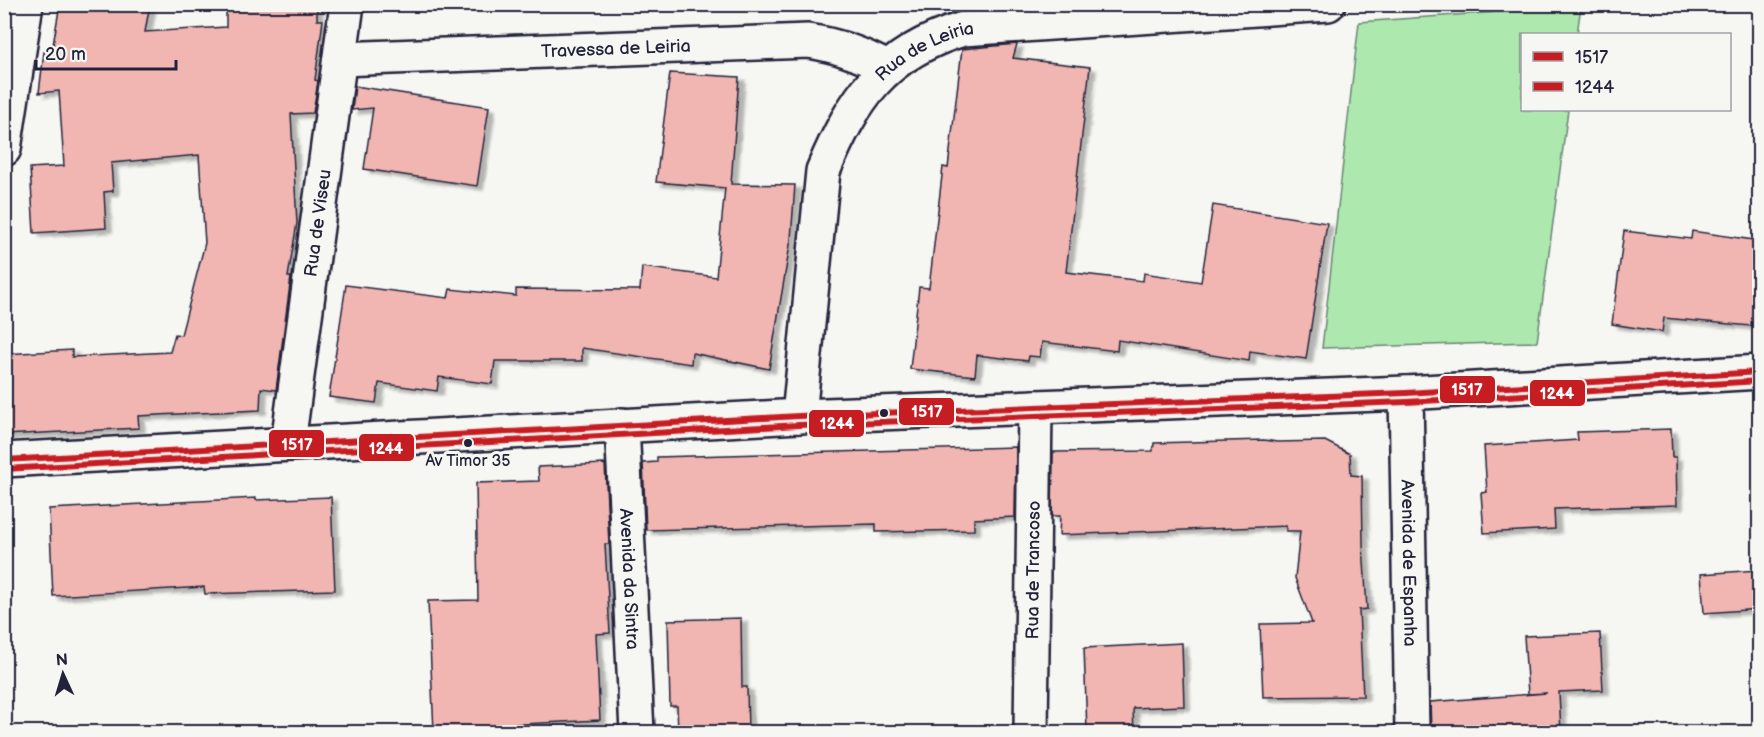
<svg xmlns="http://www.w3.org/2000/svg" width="1764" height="737" viewBox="0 0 1764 737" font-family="'Balsamiq Sans',sans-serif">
<defs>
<filter id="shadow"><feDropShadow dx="6" dy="4" stdDeviation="1.5" flood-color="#0004"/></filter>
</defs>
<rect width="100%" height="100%" fill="#f6f6f2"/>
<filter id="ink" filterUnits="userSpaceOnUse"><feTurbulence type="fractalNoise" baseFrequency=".0167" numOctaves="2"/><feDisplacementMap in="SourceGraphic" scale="12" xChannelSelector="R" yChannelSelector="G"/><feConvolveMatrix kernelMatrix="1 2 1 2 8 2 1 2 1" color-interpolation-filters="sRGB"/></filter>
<g filter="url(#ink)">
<path fill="#ade8ae" stroke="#688574" stroke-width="1.5" d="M 1581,6 L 1577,34 L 1522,34 L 1522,110 L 1568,110 L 1537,342 L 1322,348 L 1359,22 Z"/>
<path fill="#f1b6b2" stroke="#22223b" stroke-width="1.5" filter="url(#shadow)" d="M 60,4 L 150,4 L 145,32 L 226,27 L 226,4 L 317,4 L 317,20 L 323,20 L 315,80 L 318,81 L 313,113 L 291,114 L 297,223 L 288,277 L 291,277 L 276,390 L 261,388 L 260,410 L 138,416 L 139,428 L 4,435 L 4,354 L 72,350 L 72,357 L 170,352 L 175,334 L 181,335 L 205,243 L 199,155 L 111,163 L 113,191 L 104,192 L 106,228 L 34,233 L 30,168 L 64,166 L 59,91 L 39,93 L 44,52 L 52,51 Z
M 967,4 L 1025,4 L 967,10 Z
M 1017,44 L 1013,58 L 1090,67 L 1066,272 L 1143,281 L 1144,273 L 1201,282 L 1213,205 L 1327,223 L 1306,359 L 1250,351 L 1249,361 L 1118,340 L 1117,351 L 1042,342 L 1040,357 L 1029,356 L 1028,361 L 977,355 L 975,376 L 910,369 L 919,287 L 929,288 L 943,167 L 948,168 L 962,49 Z
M 670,73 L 739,77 L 731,184 L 795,185 L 791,239 L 769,369 L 692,353 L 691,364 L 582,348 L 582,361 L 495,361 L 492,384 L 439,377 L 437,391 L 379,383 L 376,403 L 329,397 L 346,285 L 448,298 L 450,289 L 516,296 L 516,289 L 640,290 L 642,267 L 716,277 L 725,188 L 656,182 Z
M 355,86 L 489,107 L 477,186 L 364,169 L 373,108 L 352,110 Z
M 1624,231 L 1691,239 L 1692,231 L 1760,241 L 1751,326 L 1664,318 L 1662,332 L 1612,324 Z
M 1671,429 L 1672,457 L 1676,457 L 1677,505 L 1554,509 L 1555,529 L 1484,533 L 1481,493 L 1487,492 L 1484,446 L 1578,440 L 1577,432 Z
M 1264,440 L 1277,442 L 1325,441 L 1350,454 L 1351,475 L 1362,476 L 1363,545 L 1367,609 L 1359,610 L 1363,696 L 1263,697 L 1260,624 L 1312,623 L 1295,578 L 1300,531 L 1286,531 L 1286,526 L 1059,535 L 1060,516 L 1052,516 L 1053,452 L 1153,451 L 1154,443 Z
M 1016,447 L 1015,517 L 974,519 L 974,530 L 876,532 L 876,524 L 646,530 L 643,463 L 657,462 L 657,457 Z
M 605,464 L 609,544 L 605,544 L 610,633 L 596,634 L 600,720 L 485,726 L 485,732 L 434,732 L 428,601 L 478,600 L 476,483 L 539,481 L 538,467 Z
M 331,497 L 335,590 L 205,594 L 204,587 L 53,596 L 49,509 L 256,498 L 256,500 Z
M 1758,570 L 1760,609 L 1704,613 L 1701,574 Z
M 741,618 L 742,687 L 747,687 L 748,732 L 678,732 L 677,706 L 670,706 L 668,620 Z
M 1600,633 L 1603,690 L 1559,692 L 1561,732 L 1431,732 L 1430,702 L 1547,693 L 1528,694 L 1524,636 Z
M 1182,643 L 1184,706 L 1133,708 L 1134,732 L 1087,732 L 1084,648 Z"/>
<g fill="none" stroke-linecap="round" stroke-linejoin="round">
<g stroke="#22223b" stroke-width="38">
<g id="minor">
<path id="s1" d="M 340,59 L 808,41 C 837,45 861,54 887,68"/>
<path d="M 4,149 L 26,4"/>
<path id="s2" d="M 1406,393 L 1412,732"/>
<path id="s3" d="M 799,416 L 823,171 C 854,98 883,53 963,29 L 1328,4"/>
<path id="s4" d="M 622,425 L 637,732"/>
<path id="s5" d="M 288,443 L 347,4"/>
<path d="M 4,460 L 799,416 L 1406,393 L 1760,372"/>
<path id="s6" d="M 1031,732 L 1035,407"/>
</g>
</g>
<use href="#minor" stroke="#f6f6f2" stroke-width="33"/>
<g stroke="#f6f6f2" stroke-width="10">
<path id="bus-1" d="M 4,460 L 799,416 L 1406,393 L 1760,372"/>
</g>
<g stroke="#f6f6f2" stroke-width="10">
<path id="bus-2" d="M 4,469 L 799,425 L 1406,402 L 1760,381"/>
</g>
<use href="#bus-1" stroke="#c61d23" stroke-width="6"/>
<use href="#bus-2" stroke="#c61d23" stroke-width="6"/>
</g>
</g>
<g fill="#22223b" stroke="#f6f6f2" stroke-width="2">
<circle cx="884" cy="413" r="5"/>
<circle cx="468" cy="443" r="5"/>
</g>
<g text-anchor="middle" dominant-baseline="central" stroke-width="6" stroke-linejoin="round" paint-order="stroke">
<g font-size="16" fill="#22223b" stroke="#f6f6f2">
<text x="468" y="461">Av Timor 35</text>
</g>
<g font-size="18" fill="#22223b" stroke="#f6f6f2">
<text stroke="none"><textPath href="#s1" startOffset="276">Travessa de Leiria</textPath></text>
<text stroke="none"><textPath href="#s3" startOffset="410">Rua de Leiria</textPath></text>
<text stroke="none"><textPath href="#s5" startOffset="222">Rua de Viseu</textPath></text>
<text stroke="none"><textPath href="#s2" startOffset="170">Avenida de Espanha</textPath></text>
<text stroke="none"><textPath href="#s6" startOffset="162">Rua de Trancoso</textPath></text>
<text stroke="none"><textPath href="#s4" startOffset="154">Avenida da Sintra</textPath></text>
</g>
</g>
<g stroke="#f6f6f2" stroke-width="2">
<rect x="1439" y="375" width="57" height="29" rx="6" fill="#c61d23"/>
<rect x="1529" y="379" width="57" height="28" rx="6" fill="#c61d23"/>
<rect x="898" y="397" width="57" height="29" rx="6" fill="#c61d23"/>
<rect x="808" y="409" width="57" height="29" rx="6" fill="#c61d23"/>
<rect x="268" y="429" width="57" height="29" rx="6" fill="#c61d23"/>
<rect x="358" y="433" width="57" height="29" rx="6" fill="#c61d23"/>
</g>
<g font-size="16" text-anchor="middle" font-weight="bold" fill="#fff">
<text x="1467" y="395">1517</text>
<text x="1557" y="399">1244</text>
<text x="927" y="417">1517</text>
<text x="837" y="429">1244</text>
<text x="297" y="450">1517</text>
<text x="386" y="454">1244</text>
</g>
<rect width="1764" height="737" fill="none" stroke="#f6f6f2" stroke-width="24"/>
<rect x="12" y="12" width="1740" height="713" fill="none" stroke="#22223b" stroke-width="2" filter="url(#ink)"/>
<rect x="1521" y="33" width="210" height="78" fill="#f6f6f2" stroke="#a1a1a9" stroke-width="1.5"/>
<rect x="1533" y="52" width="30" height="9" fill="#c61d23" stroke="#a1a1a9" stroke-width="1.5"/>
<text x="1575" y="63" font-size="18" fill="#22223b">1517</text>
<rect x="1533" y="82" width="30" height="9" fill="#c61d23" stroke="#a1a1a9" stroke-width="1.5"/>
<text x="1575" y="93" font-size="18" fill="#22223b">1244</text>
<g transform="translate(63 674) rotate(356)" stroke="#f6f6f2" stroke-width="4.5" paint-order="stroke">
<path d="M0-4.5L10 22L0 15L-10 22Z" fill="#22223b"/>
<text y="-9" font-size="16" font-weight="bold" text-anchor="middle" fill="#22223b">N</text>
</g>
<path d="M36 60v9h140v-9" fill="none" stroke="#22223b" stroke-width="3"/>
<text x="45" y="60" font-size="18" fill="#22223b" stroke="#f6f6f2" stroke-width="4.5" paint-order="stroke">20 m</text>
</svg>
